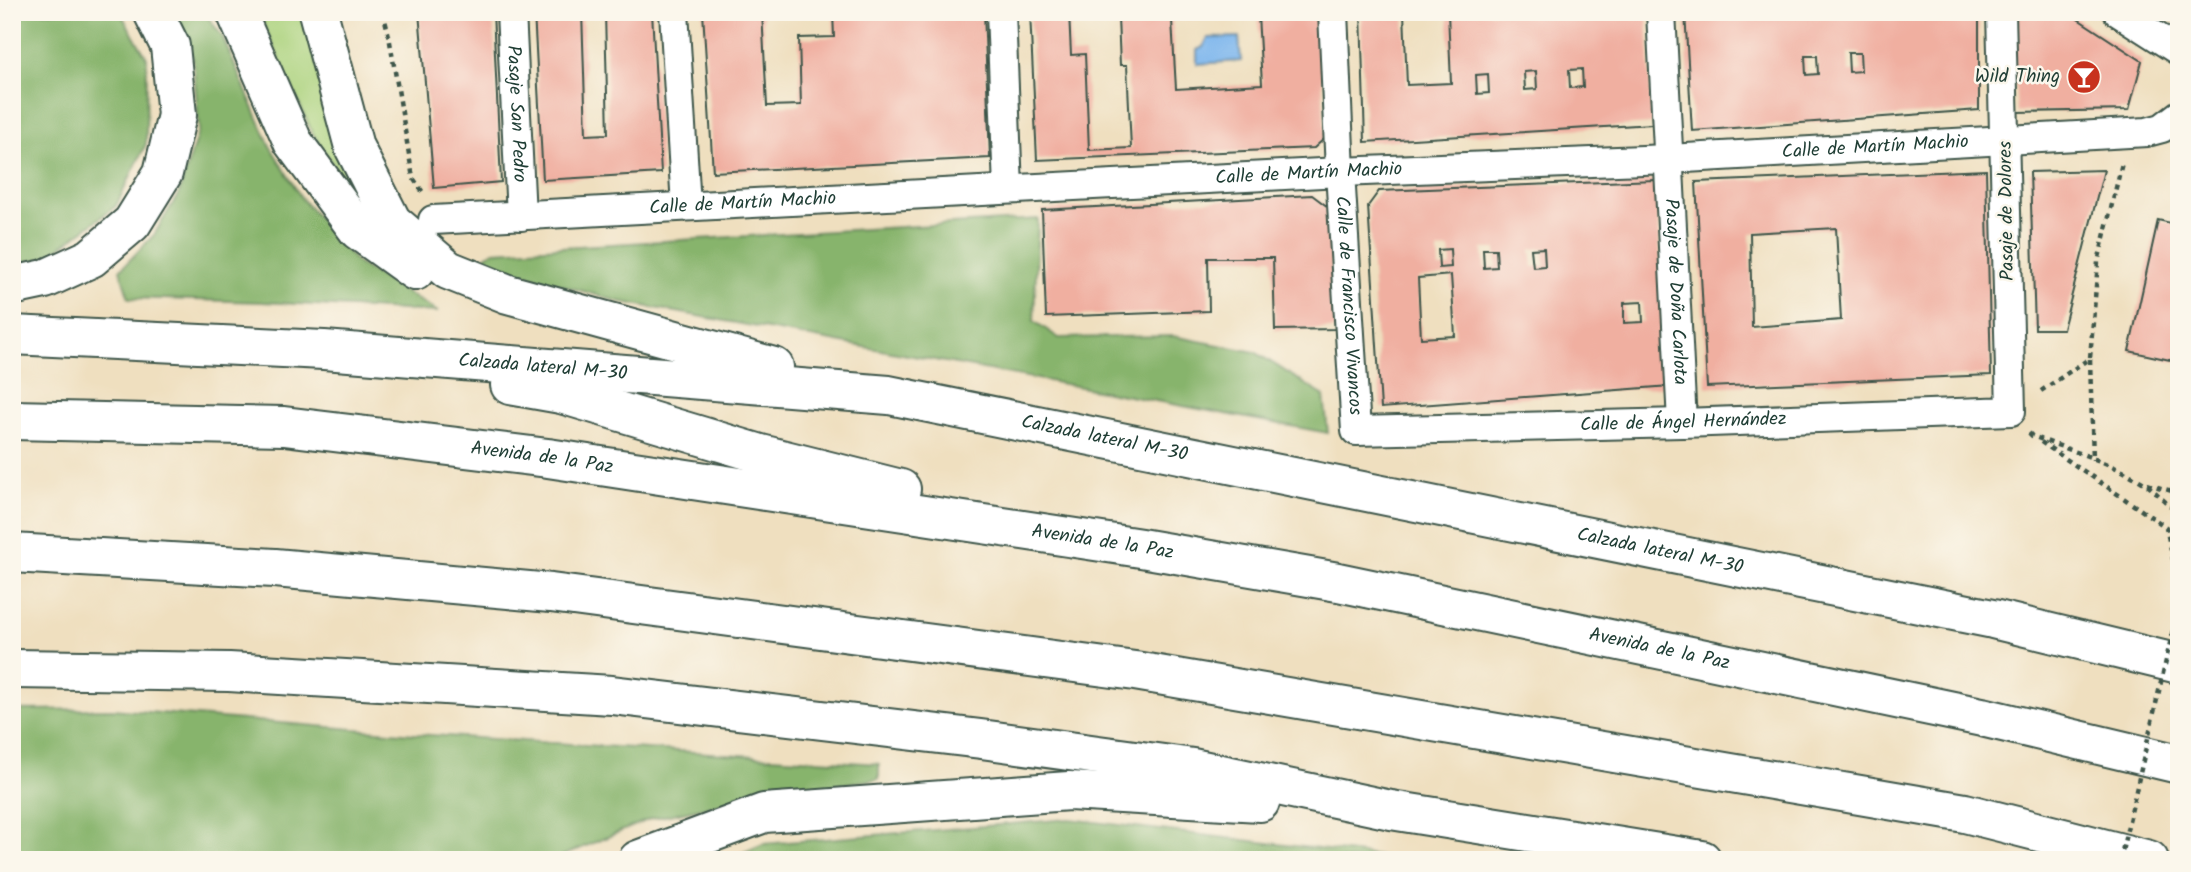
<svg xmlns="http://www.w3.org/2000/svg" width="2191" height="872" viewBox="0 0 2191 872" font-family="Kalam,sans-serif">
<rect width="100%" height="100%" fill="#fbf7ec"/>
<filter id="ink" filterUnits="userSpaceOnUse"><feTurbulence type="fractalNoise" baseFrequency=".0143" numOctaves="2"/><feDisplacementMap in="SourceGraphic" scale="14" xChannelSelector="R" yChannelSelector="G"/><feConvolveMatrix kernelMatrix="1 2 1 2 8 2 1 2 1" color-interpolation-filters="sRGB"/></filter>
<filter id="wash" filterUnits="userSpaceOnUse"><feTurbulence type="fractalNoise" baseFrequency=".00686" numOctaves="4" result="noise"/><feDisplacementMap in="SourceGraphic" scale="28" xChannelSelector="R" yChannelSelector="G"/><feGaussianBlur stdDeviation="1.57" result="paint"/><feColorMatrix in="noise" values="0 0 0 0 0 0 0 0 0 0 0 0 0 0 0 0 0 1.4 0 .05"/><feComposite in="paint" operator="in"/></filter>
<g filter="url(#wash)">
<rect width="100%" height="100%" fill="#efdfbf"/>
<path fill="#aad27c" stroke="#648858" stroke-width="2" d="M 258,12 L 302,12 L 354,197 L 312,132 Z"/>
<path fill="#87b46c" stroke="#537850" stroke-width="2" d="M 12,12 L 120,12 L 147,58 L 146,144 L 116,206 L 44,259 L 12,264 Z
M 174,12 L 204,12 L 222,36 L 270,146 L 302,199 L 357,263 L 438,312 L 262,302 L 129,298 L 120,270 L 154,235 L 179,193 L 199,129 L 193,59 Z
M 1038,219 L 1034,321 L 1059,338 L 1173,336 L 1255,352 L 1324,396 L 1328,433 L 617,301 L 479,261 L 494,251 Z
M 112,709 L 415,734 L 879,764 L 879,779 L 763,795 L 650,819 L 553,860 L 12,860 L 12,710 Z
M 1070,819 L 1377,856 L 1395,860 L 726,860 L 763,844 Z"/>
<path fill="#7cb5ed" stroke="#4e7990" stroke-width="2" d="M 1239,37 L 1241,61 L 1197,64 L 1197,50 L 1203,47 L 1208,38 Z"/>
<g id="blocks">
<path fill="#f0afa0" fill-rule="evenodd" d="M 419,12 L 493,12 L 501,182 L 434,188 Z
M 534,12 L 582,12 L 586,135 L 608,134 L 605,12 L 652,12 L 661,173 L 543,180 Z
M 703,12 L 762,12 L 767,106 L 801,105 L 799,38 L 834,37 L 833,12 L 984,12 L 990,158 L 713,172 Z
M 1030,12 L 1069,12 L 1071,55 L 1085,54 L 1089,150 L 1131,148 L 1127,65 L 1120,65 L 1118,17 L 1129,17 L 1129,12 L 1319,12 L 1325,138 L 1314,148 L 1037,160 ZM 1258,15 L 1262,84 L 1176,89 L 1172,20 Z
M 1361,12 L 1404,12 L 1407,85 L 1451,83 L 1448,12 L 1647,12 L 1652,124 L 1365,142 ZM 1582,69 L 1583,87 L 1570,88 L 1569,70 ZM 1536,71 L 1537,89 L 1525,90 L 1524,72 ZM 1488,74 L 1489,93 L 1477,94 L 1476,75 Z
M 1685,12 L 1979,12 L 1979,110 L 1692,131 ZM 1848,53 L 1860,53 L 1861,71 L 1849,72 ZM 1805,56 L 1817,56 L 1818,74 L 1806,75 Z
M 2011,12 L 2067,12 L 2142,61 L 2129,110 L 2017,112 Z
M 1986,170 L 1991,375 L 1707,387 L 1696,182 ZM 1836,228 L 1841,320 L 1752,327 L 1750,233 Z
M 2104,170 L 2063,329 L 2035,329 L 2030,172 Z
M 1655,180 L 1670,386 L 1381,408 L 1368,206 L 1379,191 ZM 1544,248 L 1545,266 L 1533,267 L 1531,249 ZM 1450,249 L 1451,267 L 1439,268 L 1438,250 ZM 1483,249 L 1496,249 L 1497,267 L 1484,268 ZM 1451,275 L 1455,336 L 1421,338 L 1418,278 ZM 1642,302 L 1643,322 L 1624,323 L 1624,303 Z
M 1312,195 L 1328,207 L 1335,329 L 1275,330 L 1273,258 L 1208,258 L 1209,311 L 1046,317 L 1042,210 Z
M 2158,220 L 2179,225 L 2179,362 L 2129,351 Z"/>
</g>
</g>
<g filter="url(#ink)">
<use href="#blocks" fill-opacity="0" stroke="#3e5549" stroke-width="2"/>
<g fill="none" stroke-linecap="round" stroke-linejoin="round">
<g stroke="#3e5549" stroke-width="32">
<g id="street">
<path id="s1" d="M 511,12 L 521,216"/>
<path d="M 674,12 L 686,206"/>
<path d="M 1001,12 L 1008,189"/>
<path id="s2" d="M 1333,12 L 1340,172 L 1356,431 L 1682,423 L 2011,411 L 2001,12"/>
<path id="s3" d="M 1661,12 L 1682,423"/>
<path d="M 2118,12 L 2179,51"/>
<path id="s4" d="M 433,220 L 1340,172 L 1668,159 L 2147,132 L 2162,128 L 2179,115"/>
</g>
</g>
<g stroke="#3e5549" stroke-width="42">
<g id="highway">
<path d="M 236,12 L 293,142 L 358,230 L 415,271"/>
<path d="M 318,12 L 354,147 L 392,222 L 448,270 L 508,294 L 774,367"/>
<path d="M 12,286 L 45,279 L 91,258 L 132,223 L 163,173 L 177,115 L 170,46 L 153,12"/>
<path id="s5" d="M 12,335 L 324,350 L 889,395 L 1993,619 L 2179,664"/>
<path d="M 510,385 L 561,394 L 761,454 L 901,489"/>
<path id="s6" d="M 12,420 L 284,426 L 548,458 L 1141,548 L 1338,582 L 1982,717 L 2179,764"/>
<path d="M 12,553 L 275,568 L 551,593 L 1135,671 L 1965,813 L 2149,860"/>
<path d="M 12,669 L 229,672 L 612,695 L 981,739 L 1193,768 L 1391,810 L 1702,860"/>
<path d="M 638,860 L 764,813 L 1069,791 L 1260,802"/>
</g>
</g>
<path stroke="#3e5549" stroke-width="4.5" stroke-dasharray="5 5" stroke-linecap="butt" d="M 383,12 L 389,36 L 413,178 L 424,194
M 2090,359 L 2093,460
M 2041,391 L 2090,358 L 2098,262 L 2122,163
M 2029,433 L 2032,436 C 2069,450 2111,462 2144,483 C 2157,491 2165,505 2179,511
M 2041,442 L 2166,527 L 2179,587
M 2147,484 L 2179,493"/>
<use href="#street" stroke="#fff" stroke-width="28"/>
<use href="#highway" stroke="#fff" stroke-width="38"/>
<path stroke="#3e5549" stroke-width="4.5" stroke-dasharray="5 5" stroke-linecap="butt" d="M 2120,860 L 2179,604"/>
</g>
</g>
<defs>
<g id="bar-disc" transform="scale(1.75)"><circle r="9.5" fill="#c8321e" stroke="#fbf7ec"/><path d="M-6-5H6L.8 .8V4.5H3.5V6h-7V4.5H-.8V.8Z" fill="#fff"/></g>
</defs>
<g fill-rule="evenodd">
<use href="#bar-disc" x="2084" y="77"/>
</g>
<g text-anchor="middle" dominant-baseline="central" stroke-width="5" stroke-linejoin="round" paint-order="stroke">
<g font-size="19" fill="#1f3d34" stroke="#fbf7ec" text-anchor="end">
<text x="2060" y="77">Wild Thing</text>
</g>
<g font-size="19" fill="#1f3d34" stroke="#fbf7ec">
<text stroke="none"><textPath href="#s1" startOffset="102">Pasaje San Pedro</textPath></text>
<text stroke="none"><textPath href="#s4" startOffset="1444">Calle de Martín Machio</textPath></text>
<text stroke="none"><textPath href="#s4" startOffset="877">Calle de Martín Machio</textPath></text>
<text stroke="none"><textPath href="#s4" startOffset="310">Calle de Martín Machio</textPath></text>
<text transform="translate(2007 211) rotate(-91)">Pasaje de Dolores</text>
<text stroke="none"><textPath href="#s3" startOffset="280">Pasaje de Doña Carlota</textPath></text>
<text stroke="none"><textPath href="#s2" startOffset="294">Calle de Francisco Vivancos</textPath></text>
<text stroke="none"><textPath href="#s5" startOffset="532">Calzada lateral M-30</textPath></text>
<text stroke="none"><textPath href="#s2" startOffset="747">Calle de Ángel Hernández</textPath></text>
<text stroke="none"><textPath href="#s5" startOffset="1099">Calzada lateral M-30</textPath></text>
<text stroke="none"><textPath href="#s6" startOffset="532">Avenida de la Paz</textPath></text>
<text stroke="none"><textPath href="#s6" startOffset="1099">Avenida de la Paz</textPath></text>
<text stroke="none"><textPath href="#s5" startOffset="1666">Calzada lateral M-30</textPath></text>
<text stroke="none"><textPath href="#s6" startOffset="1666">Avenida de la Paz</textPath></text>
</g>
</g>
<rect width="2191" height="872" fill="none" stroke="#fbf7ec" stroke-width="42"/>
</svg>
